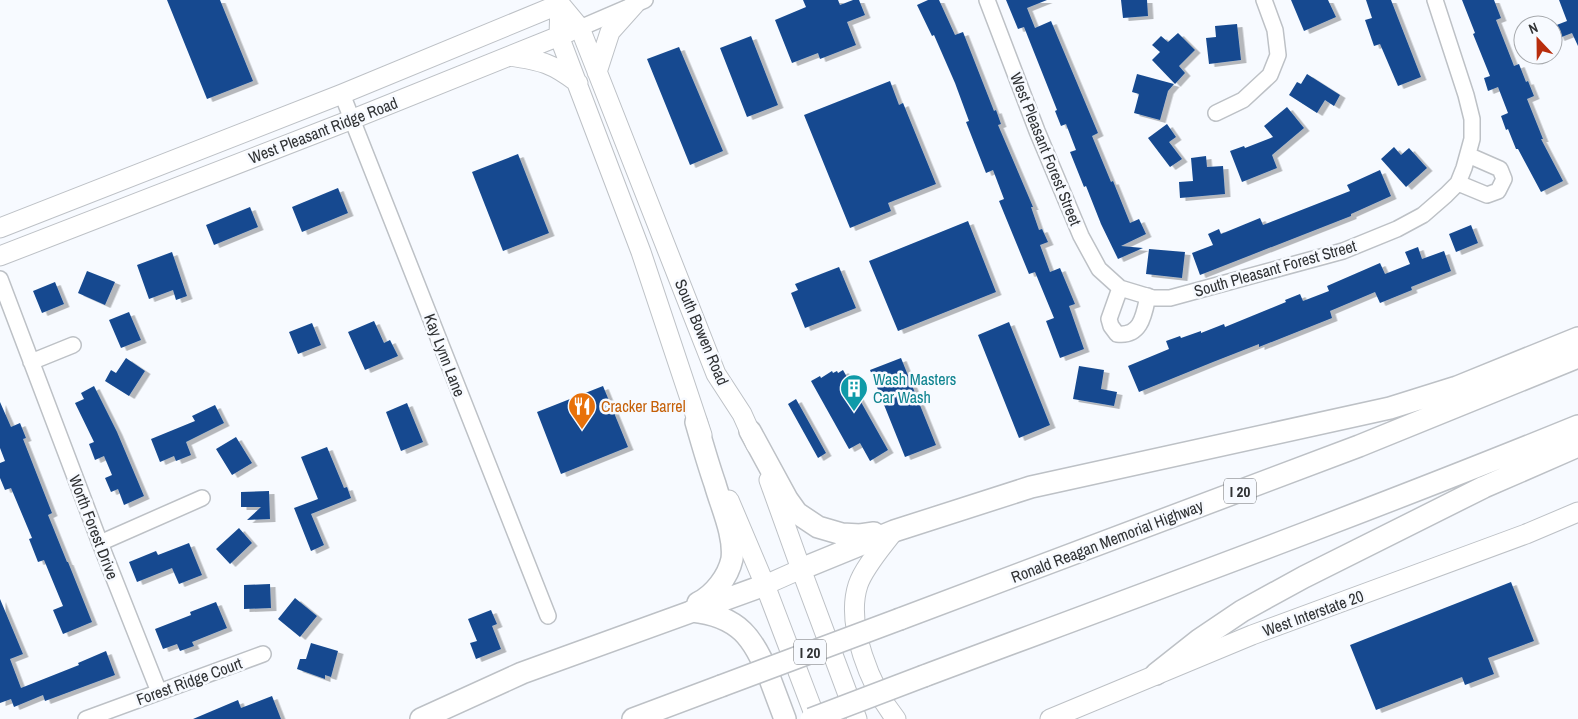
<svg xmlns="http://www.w3.org/2000/svg" width="1578" height="719" viewBox="0 0 1578 719" font-family="'Archivo Narrow',sans-serif">
<defs>
<filter id="shadow"><feDropShadow dx="5.5" dy="3" stdDeviation="0" flood-color="#0004"/></filter>
</defs>
<rect width="100%" height="100%" fill="#f7faff"/>
<path fill="#164a90" filter="url(#shadow)" d="M 167,0 L 220,0 L 253,81 L 207,99 Z
M 803,0 L 838,0 L 840,5 L 853,0 L 859,0 L 865,15 L 847,22 L 856,45 L 820,59 L 818,53 L 792,63 L 775,20 L 806,7 Z
M 928,0 L 939,0 L 955,35 L 963,32 L 994,111 L 996,110 L 1001,124 L 998,125 L 1033,207 L 1031,207 L 1039,230 L 1042,229 L 1048,242 L 1040,245 L 1050,272 L 1060,268 L 1075,304 L 1069,306 L 1084,349 L 1060,358 L 1046,321 L 1054,318 L 1035,272 L 1029,274 L 999,201 L 1004,199 L 993,170 L 986,173 L 966,122 L 969,121 L 955,83 L 934,35 L 932,36 L 917,5 Z
M 1006,0 L 1047,0 L 1027,8 L 1035,28 L 1051,21 L 1098,133 L 1092,136 L 1111,182 L 1113,181 L 1130,223 L 1139,219 L 1146,234 L 1121,246 L 1143,248 L 1118,259 L 1101,224 L 1086,186 L 1084,187 L 1070,152 L 1076,150 L 1066,124 L 1061,126 L 1055,111 L 1057,110 L 1024,27 L 1018,29 Z
M 1121,0 L 1147,0 L 1148,16 L 1123,18 Z
M 1291,0 L 1328,0 L 1336,17 L 1304,31 Z
M 1366,0 L 1391,0 L 1421,77 L 1398,86 L 1380,44 L 1374,46 L 1365,20 L 1372,18 Z
M 1462,0 L 1494,0 L 1501,18 L 1496,20 L 1514,66 L 1519,64 L 1526,82 L 1528,81 L 1534,96 L 1527,99 L 1543,139 L 1541,139 L 1563,181 L 1541,192 L 1518,149 L 1516,149 L 1508,129 L 1506,130 L 1501,116 L 1508,113 L 1498,87 L 1488,91 L 1484,78 L 1490,76 L 1473,34 L 1475,33 Z
M 1559,0 L 1578,0 L 1578,46 L 1572,33 L 1559,38 L 1554,26 L 1567,21 Z
M 1237,24 L 1241,60 L 1209,64 L 1206,38 L 1216,37 L 1215,26 Z
M 1178,33 L 1195,50 L 1179,66 L 1185,73 L 1175,84 L 1152,60 L 1160,52 L 1152,45 L 1161,36 L 1168,42 Z
M 751,36 L 778,105 L 747,117 L 720,48 Z
M 679,47 L 723,151 L 690,165 L 647,59 Z
M 1137,74 L 1174,84 L 1168,91 L 1160,120 L 1134,113 L 1139,94 L 1132,92 Z
M 1307,74 L 1340,95 L 1334,106 L 1325,100 L 1317,113 L 1289,95 L 1297,82 L 1301,84 Z
M 890,81 L 899,105 L 903,103 L 936,184 L 888,203 L 891,211 L 850,228 L 804,115 Z
M 1287,107 L 1304,128 L 1272,155 L 1277,168 L 1242,182 L 1230,151 L 1244,146 L 1245,148 L 1273,137 L 1264,126 Z
M 1167,124 L 1176,137 L 1169,142 L 1182,159 L 1170,167 L 1148,138 Z
M 1394,147 L 1401,155 L 1409,148 L 1427,168 L 1406,187 L 1381,159 Z
M 518,154 L 549,233 L 503,251 L 472,172 Z
M 1206,156 L 1207,167 L 1223,166 L 1225,194 L 1180,198 L 1179,182 L 1193,181 L 1191,158 Z
M 1380,170 L 1391,196 L 1351,214 L 1351,216 L 1200,275 L 1192,253 L 1213,245 L 1208,234 L 1219,229 L 1221,234 L 1260,218 L 1263,225 L 1350,191 L 1347,185 Z
M 338,188 L 348,213 L 302,232 L 292,207 Z
M 250,207 L 258,227 L 214,245 L 206,225 Z
M 968,221 L 996,292 L 898,331 L 869,261 Z
M 1471,225 L 1478,243 L 1456,252 L 1449,234 Z
M 1418,247 L 1422,259 L 1444,251 L 1451,271 L 1411,287 L 1412,290 L 1380,303 L 1375,292 L 1330,311 L 1332,318 L 1259,347 L 1259,344 L 1213,362 L 1139,392 L 1128,366 L 1169,349 L 1166,341 L 1180,336 L 1181,338 L 1201,331 L 1201,333 L 1224,324 L 1225,327 L 1286,302 L 1285,300 L 1300,294 L 1303,301 L 1329,291 L 1327,286 L 1380,263 L 1385,274 L 1410,264 L 1405,252 Z
M 1149,249 L 1185,252 L 1182,278 L 1146,274 Z
M 172,252 L 187,296 L 176,300 L 173,290 L 149,299 L 137,265 Z
M 839,267 L 856,308 L 805,328 L 791,293 L 798,290 L 795,284 Z
M 87,271 L 115,282 L 105,305 L 78,293 Z
M 55,282 L 64,304 L 42,313 L 33,291 Z
M 129,312 L 141,340 L 121,348 L 109,320 Z
M 374,321 L 384,343 L 390,340 L 398,356 L 365,370 L 348,332 Z
M 1009,322 L 1050,425 L 1019,438 L 978,335 Z
M 312,323 L 321,345 L 298,354 L 289,332 Z
M 126,358 L 145,371 L 129,396 L 105,381 L 111,370 L 116,373 Z
M 901,358 L 936,445 L 905,457 L 870,370 Z
M 1079,366 L 1104,370 L 1101,389 L 1117,392 L 1114,406 L 1073,399 Z
M 843,370 L 888,450 L 870,461 L 860,443 L 849,449 L 811,381 L 820,376 L 821,378 L 832,371 L 833,373 L 837,371 L 838,373 Z
M 94,386 L 117,432 L 144,496 L 124,505 L 118,489 L 111,492 L 105,478 L 112,475 L 104,456 L 95,460 L 89,444 L 94,442 L 75,403 L 84,399 L 81,393 Z
M 603,386 L 628,447 L 561,474 L 537,412 Z
M 796,399 L 826,453 L 818,458 L 788,404 Z
M 0,402 L 11,427 L 20,423 L 26,438 L 23,439 L 52,513 L 48,515 L 67,562 L 68,562 L 92,622 L 63,634 L 53,610 L 63,606 L 44,560 L 38,562 L 29,539 L 32,538 L 11,488 L 5,490 L 0,478 L 0,463 L 5,461 L 0,448 Z
M 407,403 L 423,442 L 401,451 L 386,412 Z
M 215,405 L 224,423 L 186,442 L 191,455 L 176,461 L 174,456 L 160,462 L 151,439 L 195,421 L 192,416 Z
M 236,437 L 252,463 L 232,475 L 216,449 Z
M 327,447 L 344,488 L 347,487 L 351,498 L 311,514 L 324,545 L 311,551 L 294,508 L 318,499 L 301,457 Z
M 269,491 L 270,519 L 247,520 L 261,507 L 241,507 L 241,492 Z
M 239,528 L 252,543 L 230,564 L 216,549 Z
M 189,543 L 202,575 L 179,584 L 172,568 L 137,582 L 129,562 L 156,551 L 158,555 Z
M 1511,582 L 1534,641 L 1488,658 L 1494,674 L 1465,685 L 1462,677 L 1376,710 L 1350,645 Z
M 270,584 L 271,608 L 244,609 L 244,585 Z
M 295,598 L 317,616 L 300,637 L 278,619 Z
M 0,599 L 23,654 L 10,659 L 21,688 L 79,665 L 78,663 L 106,651 L 115,675 L 45,701 L 43,695 L 14,707 L 11,699 L 0,703 Z
M 216,602 L 227,628 L 192,642 L 194,646 L 180,651 L 177,644 L 163,649 L 155,629 L 191,615 L 190,612 Z
M 491,610 L 497,624 L 492,626 L 501,649 L 476,659 L 470,643 L 477,641 L 468,619 Z
M 311,643 L 338,651 L 331,677 L 325,675 L 325,679 L 297,669 L 300,659 L 306,659 Z
M 272,696 L 281,719 L 193,719 L 238,700 L 241,708 Z"/>
<g fill="none" stroke-linecap="round" stroke-linejoin="round">
<g stroke="#bdc1c6" stroke-width="18">
<path id="minor" d="M 987,0 L 1037,131 L 1081,236 L 1099,269 L 1120,288 L 1153,298 L 1170,298 L 1343,251 L 1397,229 L 1423,215 L 1446,195 L 1458,183 L 1464,168 L 1472,139 L 1472,119 L 1466,95 L 1435,0
M 580,28 L 645,0
M 342,94 L 548,616
M 1216,113 L 1243,100 L 1270,75 L 1278,55 L 1275,30 L 1264,0
M 1458,183 L 1487,195 L 1498,191 L 1504,179 L 1500,169 L 1468,155
M 0,279 L 100,543 L 159,692
M 1120,288 L 1109,319 L 1111,326 L 1117,334 C 1141,337 1144,315 1148,296
M 31,362 L 73,345
M 100,543 L 202,498
M 86,719 L 263,654"/>
</g>
<g stroke="#bdc1c6" stroke-width="21">
<path id="major" d="M 559,0 L 560,4 L 580,28 L 716,374 L 742,414 L 756,445
M 560,4 L 559,36 L 641,252 L 702,435
M 510,56 C 542,61 552,63 578,83
M 597,72 L 610,32 L 635,4
M 0,228 L 342,94 L 560,4
M 0,256 L 353,119 L 569,32
M 769,480 L 801,569 L 857,719
M 729,500 L 765,585 L 816,719
M 894,531 C 883,546 864,567 858,585 C 845,625 871,688 896,719
M 765,585 L 801,569
M 1050,719 L 1252,635 L 1526,534 L 1578,512"/>
</g>
<g stroke="#bdc1c6" stroke-width="24">
<path id="highway" d="M 696,422 C 702,443 708,464 715,484 C 721,506 735,535 732,559 C 728,577 714,595 698,603
M 750,431 L 787,499 L 797,513 L 818,527 L 842,534 L 860,535 L 874,533
M 801,569 L 894,531 L 1031,487 L 1390,408 L 1457,387 L 1578,338
M 692,611 C 739,616 754,638 770,679 C 775,692 780,706 785,719
M 900,619 L 1359,446 L 1578,357
M 1156,674 L 1199,640 L 1242,611 L 1304,577 L 1484,487 L 1578,446
M 924,676 C 1143,594 1362,514 1578,426
M 421,719 L 522,673 L 765,585
M 633,719 L 721,686"/>
</g>
<use href="#minor" stroke="#fff" stroke-width="15"/>
<use href="#major" stroke="#fff" stroke-width="19"/>
<use href="#highway" stroke="#fff" stroke-width="21"/>
<g stroke="#bdc1c6" stroke-width="24" stroke-linecap="butt">
<path id="highway-bridge" d="M 721,686 L 900,619
M 811,719 L 924,676"/>
</g>
<use href="#highway-bridge" stroke="#fff" stroke-width="21"/>
</g>
<defs>
<g id="building-pin" transform="scale(1.4375)"><path d="M0 17L-7.5 6A9.5 9.5 0 1 1 7.5 6Z" fill="#0f9aa8" stroke="#f7faff"/><path d="M-4-6H4V6H1V3H-1V6H-4ZM-2.5-4.3h1.7v1.8h-1.7ZM.8-4.3h1.7v1.8H.8ZM-2.5-1h1.7V.8h-1.7ZM.8-1h1.7V.8H.8Z" fill="#fff"/></g>
<g id="restaurant-pin" transform="scale(1.4375)"><path d="M0 17L-7.5 6A9.5 9.5 0 1 1 7.5 6Z" fill="#e8710a" stroke="#f7faff"/><path d="M-5-6h1v4h1v-4h1v4h1v-4h1v5L-1.5 .5V6h-2V.5L-5-1ZM5-6V6H3V1.5H1.5Q1.5-4 5-6Z" fill="#fff"/></g>
</defs>
<g fill-rule="evenodd">
<use href="#building-pin" x="854" y="388"/>
<use href="#restaurant-pin" x="582" y="406"/>
</g>
<g text-anchor="middle" dominant-baseline="central" stroke-width="5" stroke-linejoin="round" paint-order="stroke">
<g fill="#f7faff" stroke="#6c6e71" stroke-width="1">
<rect x="1224" y="478.5" width="32" height="25" rx="4"/>
<rect x="794" y="639.5" width="32" height="25" rx="4"/>
</g>
<g font-size="15" font-weight="bold" fill="#303234">
<text x="1240" y="491">I 20</text>
<text x="810" y="652">I 20</text>
</g>
<g font-size="16" fill="#303234" stroke="#f7faff">
<text transform="translate(323 130) rotate(-21)">West Pleasant Ridge Road</text>
<text transform="translate(1046 149) rotate(68)">West Pleasant Forest Street</text>
<text transform="translate(1275 268) rotate(-16)">South Pleasant Forest Street</text>
<text transform="translate(702 332) rotate(67)">South Bowen Road</text>
<text transform="translate(445 355) rotate(69)">Kay Lynn Lane</text>
<text transform="translate(94 527) rotate(69)">Worth Forest Drive</text>
<text transform="translate(1107 541) rotate(-21)">Ronald Reagan Memorial Highway</text>
<text transform="translate(1313 613) rotate(-20)">West Interstate 20</text>
<text transform="translate(189 681) rotate(-20)">Forest Ridge Court</text>
</g>
<g font-size="16" fill="#0d838f" stroke="#f7faff" text-anchor="start">
<text x="873" y="379">Wash Masters<tspan x="873" dy="18">Car Wash</tspan></text>
</g>
<g font-size="16" fill="#c56008" stroke="#f7faff" text-anchor="start">
<text x="601" y="406">Cracker Barrel</text>
</g>
</g>
<g transform="translate(1538 40) rotate(338)"><circle r="24" fill="#f7faff" stroke="#a7aaae"/>
<path d="M0-4L9 19L0 12L-9 19Z" fill="#b82d0d"/>
<text y="-8" font-size="14" font-weight="bold" text-anchor="middle" fill="#303234">N</text>
</g>
</svg>
